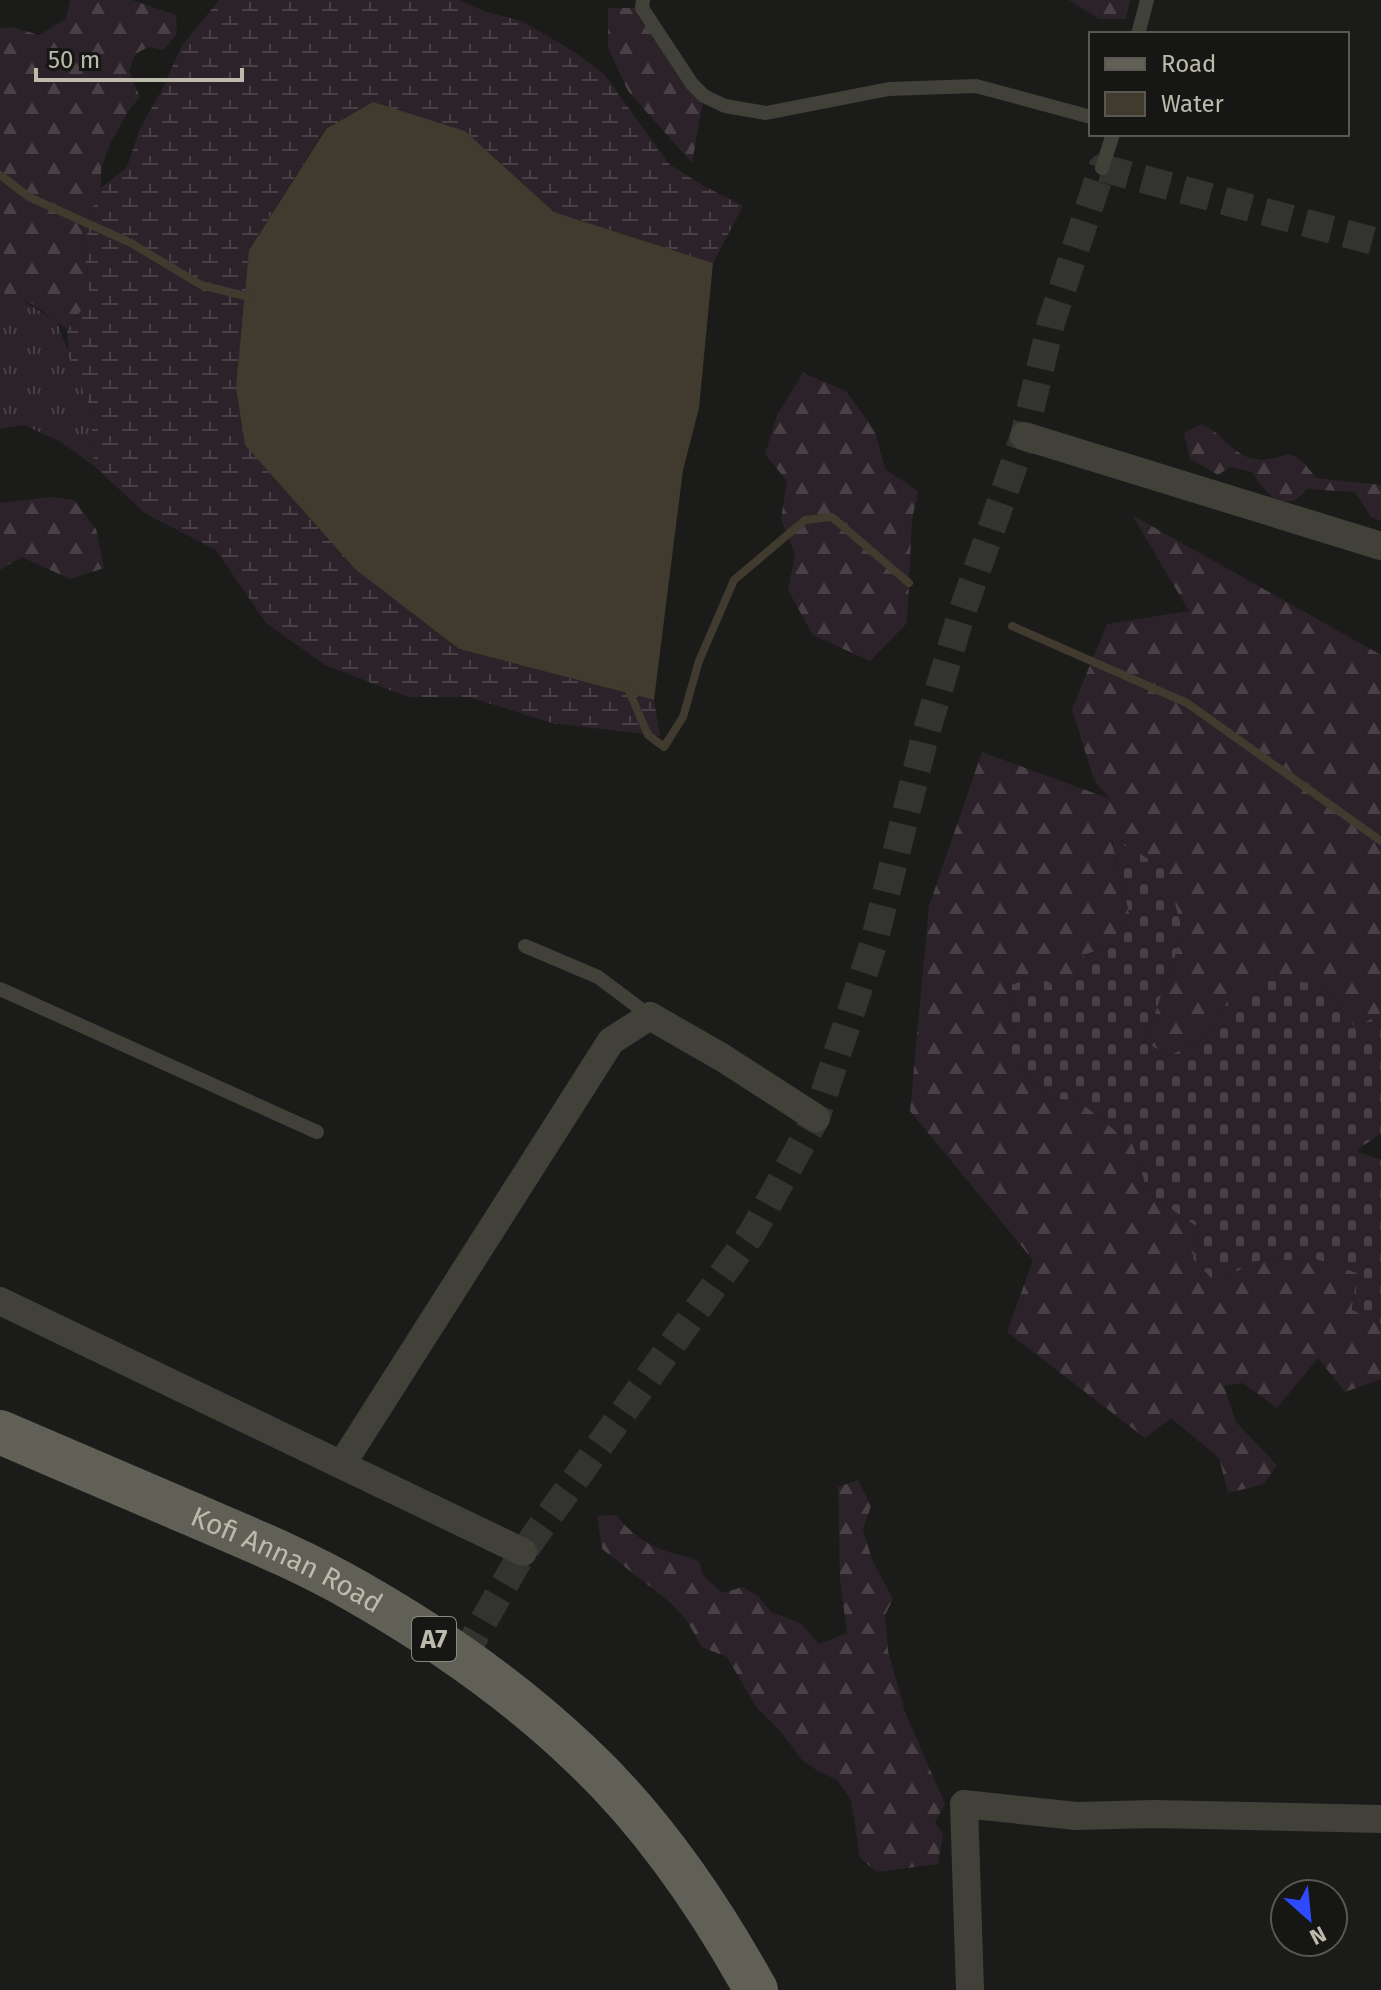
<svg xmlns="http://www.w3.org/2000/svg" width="1381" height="1990" viewBox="0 0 1381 1990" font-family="'Fira Sans',sans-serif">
<defs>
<pattern id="grass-tufts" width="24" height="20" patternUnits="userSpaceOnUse" patternTransform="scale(2)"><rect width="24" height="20" fill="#2c2229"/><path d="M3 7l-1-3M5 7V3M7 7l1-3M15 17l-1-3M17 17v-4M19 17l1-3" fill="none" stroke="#494045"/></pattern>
<pattern id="forest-firs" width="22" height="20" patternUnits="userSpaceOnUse" patternTransform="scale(2)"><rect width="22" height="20" fill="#2c2229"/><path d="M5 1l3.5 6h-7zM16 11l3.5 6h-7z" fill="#494045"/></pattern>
<pattern id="wetland-marsh" width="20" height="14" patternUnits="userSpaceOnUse" patternTransform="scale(2)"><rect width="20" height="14" fill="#2c2229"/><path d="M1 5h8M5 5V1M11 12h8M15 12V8" fill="none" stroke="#494045"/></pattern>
<pattern id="cemetery-stones" width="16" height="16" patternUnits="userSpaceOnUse" patternTransform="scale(2)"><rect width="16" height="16" fill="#2c2229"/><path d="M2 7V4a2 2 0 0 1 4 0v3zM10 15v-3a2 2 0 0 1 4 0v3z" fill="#494045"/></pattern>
</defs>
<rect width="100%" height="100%" fill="#1b1c19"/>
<path fill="url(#grass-tufts)" d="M 0,287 L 5,294 L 22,300 L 57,322 L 90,407 L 94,466 L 61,442 L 24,425 L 0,429 Z"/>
<path fill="url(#forest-firs)" d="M 70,0 L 132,0 L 176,15 L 177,33 L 164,50 L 148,47 L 135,54 L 129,72 L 140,97 L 129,110 L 110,144 L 101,169 L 101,188 L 92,209 L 84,249 L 90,299 L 67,329 L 32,304 L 5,294 L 0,287 L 0,28 L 12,27 L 39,35 L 66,19 Z
M 1069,0 L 1130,0 L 1126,19 L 1099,19 Z
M 608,8 L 642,8 L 704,96 L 692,163 L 628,91 L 608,48 Z
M 803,373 L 846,391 L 875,431 L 885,469 L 918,491 L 912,520 L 907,623 L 870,661 L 813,635 L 788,590 L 795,554 L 781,519 L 787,481 L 765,454 L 777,415 Z
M 1201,424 C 1221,431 1233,456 1255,459 C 1289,464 1285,437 1316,478 L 1381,485 L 1381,521 L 1371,517 L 1355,492 L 1307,489 L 1296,500 L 1278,503 L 1261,485 L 1252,472 L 1230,467 L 1218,475 L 1190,459 L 1184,433 Z
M 50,497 L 74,500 L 96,529 L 104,568 L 70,579 L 22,557 L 0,570 L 0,503 Z
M 1132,515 L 1381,655 L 1381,1013 L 1355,1028 L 1322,983 L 1229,999 L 1205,1038 L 1169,1056 L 1145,1042 L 1183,933 L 1111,838 L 1130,917 L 1107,947 L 1084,955 L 1067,997 L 1039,975 L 1008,986 L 1011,1057 L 1051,1098 L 1079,1101 L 1133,1145 L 1148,1193 L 1196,1226 L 1193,1259 L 1216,1283 L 1255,1261 L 1316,1259 L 1358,1273 L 1352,1309 L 1381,1324 L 1381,1379 L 1345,1392 L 1318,1358 L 1277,1408 L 1243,1383 L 1224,1386 L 1236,1422 L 1277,1465 L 1264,1484 L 1228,1493 L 1219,1458 L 1171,1418 L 1145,1438 L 1007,1332 L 1033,1260 L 910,1111 L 929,906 L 982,752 L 1110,799 L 1094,780 L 1072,709 L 1107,624 L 1189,611 Z
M 858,1480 L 871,1506 L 863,1529 L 872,1560 L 893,1599 L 885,1615 L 888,1651 L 905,1712 L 945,1804 L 935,1822 L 943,1834 L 938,1864 L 877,1872 L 860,1858 L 851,1800 L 837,1780 L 818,1771 L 802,1760 L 781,1732 L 757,1708 L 727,1657 L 702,1647 L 687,1621 L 671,1603 L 602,1549 L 597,1516 L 616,1515 C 629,1532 648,1546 669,1552 C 681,1556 688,1555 699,1562 L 703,1575 L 722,1593 L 743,1587 L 759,1597 L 771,1612 L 800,1623 L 819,1644 L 847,1633 L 840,1579 L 838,1487 Z"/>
<path fill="url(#wetland-marsh)" d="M 219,0 L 459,0 L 486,12 L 522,21 L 576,53 L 604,74 L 669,164 L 702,185 L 743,206 L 713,263 L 554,212 L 465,131 L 325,129 L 249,250 L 246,445 L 356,570 L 459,649 L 654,700 L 660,736 L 552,723 L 469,697 L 408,697 L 325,665 L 266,623 L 216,550 L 146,514 L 94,466 L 90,407 L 69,358 L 67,330 L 90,299 L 84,249 L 92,209 L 101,188 L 127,167 L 140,128 L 163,88 L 181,47 Z"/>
<path fill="url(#cemetery-stones)" d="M 1111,836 L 1166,870 L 1183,933 L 1145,1042 L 1169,1056 L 1205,1038 L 1229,999 L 1268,981 L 1322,983 L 1355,1028 L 1381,1013 L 1381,1133 L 1356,1151 L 1381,1160 L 1381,1324 L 1352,1310 L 1357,1273 L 1316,1259 L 1255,1261 L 1216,1283 L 1193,1259 L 1196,1226 L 1148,1193 L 1133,1145 L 1079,1101 L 1051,1098 L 1011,1057 L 1008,986 L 1039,975 L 1067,996 L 1084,955 L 1107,947 L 1130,917 Z"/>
<path fill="#413a2e" d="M 373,102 L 465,131 L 554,212 L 713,263 L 699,408 L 683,470 L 654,700 L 459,649 L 356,570 L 245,445 L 236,387 L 249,250 L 326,129 Z"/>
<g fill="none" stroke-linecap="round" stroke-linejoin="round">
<path stroke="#413a2e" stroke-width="8" d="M 0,175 L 29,197 L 131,243 L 201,285 L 253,298
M 1012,626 L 1187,703 L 1381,841
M 626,684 L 648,735 L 664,747 L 683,717 L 699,661 L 734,580 L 805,520 L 832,517 L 909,583"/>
<path stroke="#33342f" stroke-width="28" stroke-dasharray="28 14" stroke-linecap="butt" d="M 463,1657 L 523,1552 L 752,1233 L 816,1118 L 874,942 L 924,740 L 960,618 L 1024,436 L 1051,323 L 1102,168 L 1381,243"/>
<path stroke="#41413a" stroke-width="14" d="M 643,0 L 642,8 L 692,84 L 704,96 L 725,106 L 766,113 L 889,89 L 976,86 L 1091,117
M 1138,34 L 1147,0
M 1102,168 L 1113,134
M 525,946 L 598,977 L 650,1016
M 0,989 L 317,1132"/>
<path stroke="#41413a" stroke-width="28" d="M 1024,436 L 1381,546
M 0,1301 L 523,1552
M 342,1464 L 611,1041 L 650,1016 L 723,1058 L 816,1118
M 970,1990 L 964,1804 L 1076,1816 L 1154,1814 L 1381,1819"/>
<path stroke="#606056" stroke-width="44" id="s1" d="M 0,1432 C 63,1459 126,1486 189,1513 C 245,1537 302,1560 354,1590 C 435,1636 512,1689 579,1753 C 650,1819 709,1905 756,1990"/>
</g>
<g text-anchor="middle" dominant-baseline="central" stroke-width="6" stroke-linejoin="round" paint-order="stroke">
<rect fill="#161714" stroke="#8a897e" stroke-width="2" x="412" y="1617" width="44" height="44" rx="6"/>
<g font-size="26" font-weight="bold" fill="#bcbaab">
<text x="434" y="1639">A7</text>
</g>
<g font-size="28" fill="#bcbaab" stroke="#161714">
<text stroke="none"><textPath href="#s1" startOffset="314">Kofi Annan Road</textPath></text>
</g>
</g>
<rect x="1089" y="32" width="260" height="104" fill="#161714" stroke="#585850" stroke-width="2"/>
<rect x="1105" y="58" width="40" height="12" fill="#606056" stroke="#585850" stroke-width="2"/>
<text x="1161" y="72" font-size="24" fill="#bcbaab">Road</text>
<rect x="1105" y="92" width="40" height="24" fill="#413a2e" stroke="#585850" stroke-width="2"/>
<text x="1161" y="112" font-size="24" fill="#bcbaab">Water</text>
<g transform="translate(1309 1918) rotate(153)"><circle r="38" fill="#161714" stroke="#585850" stroke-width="2"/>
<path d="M0-6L14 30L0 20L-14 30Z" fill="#2e4afe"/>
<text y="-12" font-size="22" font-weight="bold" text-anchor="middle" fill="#bcbaab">N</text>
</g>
<path d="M36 68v12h206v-12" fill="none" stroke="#bcbaab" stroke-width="4"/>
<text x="48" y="68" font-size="24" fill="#bcbaab" stroke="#161714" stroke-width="6" paint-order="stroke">50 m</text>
</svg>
